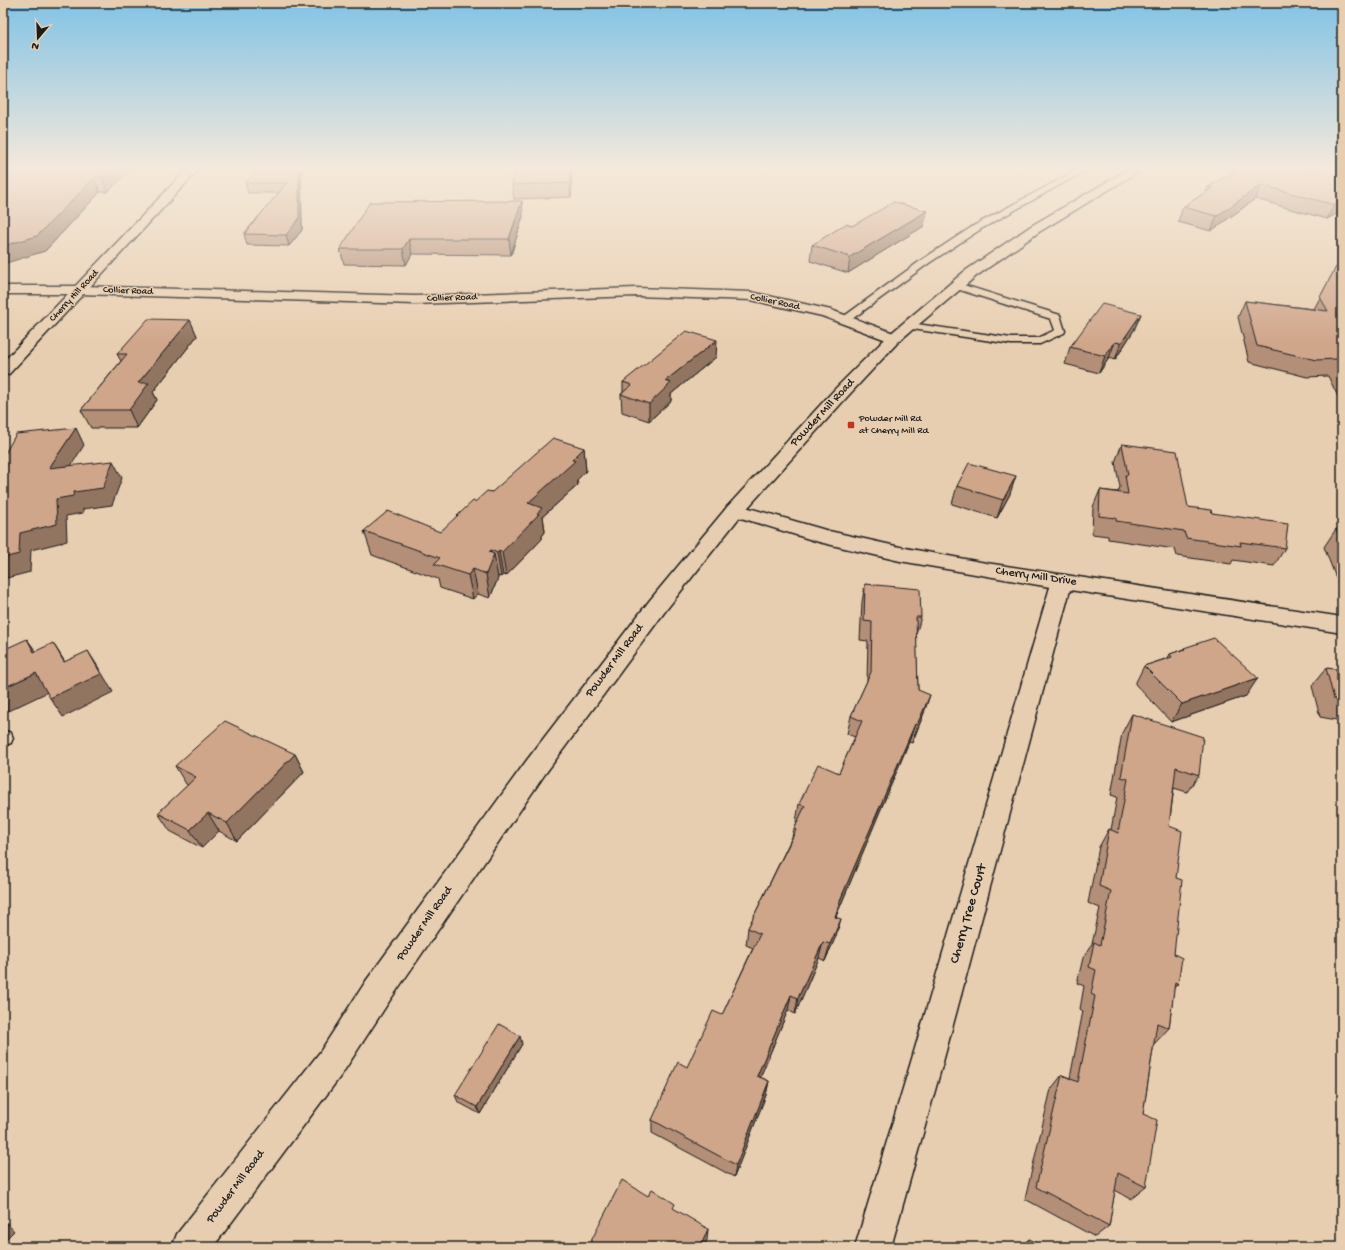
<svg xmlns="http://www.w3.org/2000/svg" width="1345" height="1250" viewBox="0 0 1345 1250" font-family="'Gochi Hand',sans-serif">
<rect width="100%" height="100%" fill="#e8ceb0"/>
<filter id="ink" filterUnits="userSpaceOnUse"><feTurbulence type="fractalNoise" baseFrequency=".025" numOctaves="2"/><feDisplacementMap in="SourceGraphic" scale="8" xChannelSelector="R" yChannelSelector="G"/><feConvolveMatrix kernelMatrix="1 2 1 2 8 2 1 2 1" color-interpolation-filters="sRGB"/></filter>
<g filter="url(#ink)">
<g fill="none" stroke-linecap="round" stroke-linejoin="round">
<g stroke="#1c1c1c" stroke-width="3">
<path id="service" d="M 1079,169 L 1088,169 L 981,229 L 929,263 L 848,322 L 840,322 L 839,320 L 923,259 L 975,225 Z
M 957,283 L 1060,315 L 1065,331 L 1064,333 L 1040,344 L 1011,344 L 906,328 L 905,326 L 906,324 L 910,323 L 1011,338 L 1038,338 L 1055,330 L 1051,319 L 954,288 L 952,286 L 954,284 Z
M 5,731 L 11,733 L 13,738 L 11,743 L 3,746 L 3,732 Z"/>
</g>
<g stroke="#1c1c1c" stroke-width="3">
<path id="minor" d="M 3,286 L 80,286 L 415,296 L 636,288 L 751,292 L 831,310 L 899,335 L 902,338 L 899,341 L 894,343 L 889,341 L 822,316 L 751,300 L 636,296 L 415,304 L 80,294 L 3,294 Z
M 735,504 L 829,531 L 900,547 L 986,563 L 1342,617 L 1342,633 L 1070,590 L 943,1062 L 891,1247 L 855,1247 L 911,1062 L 1050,587 L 900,561 L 819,542 L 728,514 L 725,510 L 728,506 Z"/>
</g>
<g stroke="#1c1c1c" stroke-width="3">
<path id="secondary" d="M 187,169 L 199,169 L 9,374 L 3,376 L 3,362 Z
M 1129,169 L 1143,169 L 1039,232 L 975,277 L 899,341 L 847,397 L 742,514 L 666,610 L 545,774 L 388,1003 L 342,1074 L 213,1247 L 172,1247 L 177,1234 L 320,1052 L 366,981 L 527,760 L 650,600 L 728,506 L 835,389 L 889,335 L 965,271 L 1031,226 Z"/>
</g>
<use href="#service" fill="#e8ceb0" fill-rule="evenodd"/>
<use href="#minor" fill="#e8ceb0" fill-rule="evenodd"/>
<use href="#secondary" fill="#e8ceb0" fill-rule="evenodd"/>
</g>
<path fill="#b38f78" stroke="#1c1c1c" d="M 3,169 L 131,169 L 108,192 L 100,192 L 45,251 Z
M 259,169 L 301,169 L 302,230 L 289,246 L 247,245 L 244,234 L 279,193 L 248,193 L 245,183 Z
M 572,169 L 571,197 L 514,199 L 512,185 Z
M 1231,169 L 1342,169 L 1342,211 L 1327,219 L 1255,199 L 1211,231 L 1178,222 L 1183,207 L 1206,192 L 1208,187 L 1229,175 Z
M 523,216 L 511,255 L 412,254 L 406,265 L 344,264 L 340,249 Z
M 852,226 L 924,226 L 848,273 L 810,261 L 812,245 Z
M 1342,261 L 1342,405 L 1328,376 L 1307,377 L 1249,362 L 1238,317 L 1245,301 L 1314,309 L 1336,267 Z
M 1141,314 L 1134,330 L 1115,360 L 1109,358 L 1099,373 L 1065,364 L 1070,347 Z
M 190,320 L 197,336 L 153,392 L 157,400 L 137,428 L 91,428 L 81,410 L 121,361 L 117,354 Z
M 716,357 L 671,394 L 671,401 L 649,421 L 622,412 L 621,394 L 623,392 L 623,382 Z
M 1122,444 L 1188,507 L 1212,513 L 1285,548 L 1274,566 L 1233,560 L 1231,564 L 1177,556 L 1175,549 L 1108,539 L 1108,536 L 1092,534 L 1093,507 L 1100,490 L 1118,492 L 1120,487 L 1115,462 Z
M 584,448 L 586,471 L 577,480 L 578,485 L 543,516 L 545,532 L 542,536 L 542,539 L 506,576 L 503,575 L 501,577 L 498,576 L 498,578 L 490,598 L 478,594 L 473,599 L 440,588 L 438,579 L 372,555 L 364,531 L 440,532 L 492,492 Z
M 957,486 L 1010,494 L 997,518 L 952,504 Z
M 1336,529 L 1342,530 L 1342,579 L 1336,578 L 1324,547 Z
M 865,584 L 921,617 L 916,635 L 918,690 L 924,713 L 912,743 L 909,742 L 837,914 L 836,917 L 836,936 L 825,961 L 819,958 L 795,1014 L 788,1010 L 760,1077 L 769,1081 L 766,1095 L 734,1177 L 652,1133 L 652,1120 L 722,1015 L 753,948 L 746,945 L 748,928 L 792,837 L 794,829 L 797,822 L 796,822 L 799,804 L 839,773 L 855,737 L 847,734 L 851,716 L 867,681 L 868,641 L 860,640 L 862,602 Z
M 1184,648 L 1246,696 L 1171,722 L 1135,684 L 1144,666 L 1168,658 L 1170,654 L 1182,650 Z
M 1326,668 L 1342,670 L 1342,721 L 1320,717 L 1312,686 Z
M 1132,714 L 1199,775 L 1187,792 L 1174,788 L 1169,826 L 1176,878 L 1174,954 L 1178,984 L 1174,988 L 1169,1028 L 1155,1043 L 1154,1043 L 1143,1114 L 1146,1187 L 1131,1199 L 1115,1190 L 1109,1226 L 1095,1237 L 1025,1199 L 1051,1089 L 1062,1075 L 1070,1078 L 1083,1011 L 1080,1009 L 1084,986 L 1077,983 L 1083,958 L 1092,944 L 1100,908 L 1088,903 L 1099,847 L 1109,829 L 1111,830 L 1117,797 L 1111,795 L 1122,733 Z
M 295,754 L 304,772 L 237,841 L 219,831 L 202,848 L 170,831 L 158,813 L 188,785 L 186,784 L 175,766 Z
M 522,1044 L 480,1114 L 458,1102 L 455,1095 Z
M 1029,1239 L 1045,1247 L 1020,1247 Z"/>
<path fill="#927461" stroke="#1c1c1c" d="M 112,169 L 131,169 L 108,192 L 102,177 Z
M 299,169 L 301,169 L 302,230 L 289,246 L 286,235 Z
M 570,169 L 572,169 L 571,197 L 570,183 Z
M 94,178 L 100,192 L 45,251 L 3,264 L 3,246 Z
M 1261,185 L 1255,199 L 1211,231 L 1217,216 Z
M 1342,200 L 1342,211 L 1327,219 L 1334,205 Z
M 522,201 L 523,216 L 511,255 L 509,239 Z
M 927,211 L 924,226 L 848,273 L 850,257 Z
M 409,239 L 412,254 L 406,265 L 403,249 Z
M 1141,314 L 1134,330 L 1115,360 L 1121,343 Z
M 190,320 L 197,336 L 153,392 L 157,400 L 137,428 L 129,410 L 138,383 Z
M 717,340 L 716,357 L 671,394 L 671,401 L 649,421 L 649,404 L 665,381 Z
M 1115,342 L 1109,358 L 1099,373 L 1105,356 Z
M 76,428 L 84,445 L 59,485 L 49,468 Z
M 584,448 L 586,471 L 577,480 L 578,485 L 543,516 L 545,532 L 542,536 L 542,539 L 506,576 L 502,552 L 528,503 Z
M 113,461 L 122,478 L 112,505 L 83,509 L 83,513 L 66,516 L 67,541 L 31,550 L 30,572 L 3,579 L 3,558 L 20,533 L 56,499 L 74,492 Z
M 1016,476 L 1010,494 L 997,518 L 1003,500 Z
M 491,550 L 492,558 L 494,554 L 498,578 L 490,598 L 486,574 L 489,552 Z
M 499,551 L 503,575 L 501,577 L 497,553 Z
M 473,569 L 478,594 L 473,599 L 468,575 Z
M 27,639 L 40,657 L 34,652 Z
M 53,643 L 65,662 L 64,662 Z
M 88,651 L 100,670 L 113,692 L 63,717 L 50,698 Z
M 36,673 L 50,691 L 8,711 L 3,705 L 3,688 Z
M 1258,678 L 1246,696 L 1171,722 L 1182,704 Z
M 930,695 L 924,713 L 912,743 L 917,725 Z
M 915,724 L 909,742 L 837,914 L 831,933 L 835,917 L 841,898 Z
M 295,754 L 304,772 L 237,841 L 227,823 Z
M 208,813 L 219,831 L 202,848 L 190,830 Z
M 841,919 L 836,936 L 825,961 L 830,944 Z
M 823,942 L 819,958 L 795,1014 L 798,998 Z
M 791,995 L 788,1010 L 755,1090 L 757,1076 Z
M 520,1036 L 522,1044 L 480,1114 L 477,1107 Z
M 769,1081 L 766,1095 L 734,1177 L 736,1165 Z
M 3,1219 L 14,1231 L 3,1242 Z
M 708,1229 L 707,1240 L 704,1247 L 700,1247 Z"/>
<path fill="#d0a68b" stroke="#1c1c1c" d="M 3,169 L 112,169 L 102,177 L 94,178 L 37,236 L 3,246 Z
M 259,169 L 299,169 L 299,219 L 286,235 L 244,234 L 287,183 L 245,183 Z
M 515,169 L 570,169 L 570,183 L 512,185 Z
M 1233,169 L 1342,169 L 1342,200 L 1334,205 L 1261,185 L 1217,216 L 1183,207 L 1212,188 L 1208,187 L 1235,171 L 1231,170 Z
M 522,201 L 509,239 L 409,239 L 403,249 L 340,249 L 370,202 Z
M 894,202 L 927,211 L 850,257 L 812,245 L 846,224 L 852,226 Z
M 1342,261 L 1342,369 L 1337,359 L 1316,360 L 1257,346 L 1245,301 L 1328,311 L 1320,297 L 1336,267 Z
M 1102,304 L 1141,314 L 1121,343 L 1115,342 L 1105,356 L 1070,347 Z
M 148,319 L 190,320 L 138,383 L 149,383 L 129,410 L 81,410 L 127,354 L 117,354 Z
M 686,331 L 717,340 L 665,381 L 671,383 L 649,404 L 621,394 L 632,385 L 623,382 Z
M 76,428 L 49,468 L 113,461 L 103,488 L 74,492 L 73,496 L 56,499 L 57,524 L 20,533 L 19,554 L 3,558 L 3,457 L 16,434 Z
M 553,438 L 584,448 L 572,460 L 575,461 L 528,503 L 542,508 L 537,514 L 539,514 L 502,552 L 499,551 L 497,553 L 491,550 L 489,552 L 494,554 L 486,574 L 473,569 L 468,575 L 434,564 L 440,558 L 364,531 L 388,511 L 440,532 L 473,501 L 475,502 L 487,491 L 492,492 Z
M 1122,444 L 1177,451 L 1188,507 L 1211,510 L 1212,513 L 1288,524 L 1285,548 L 1240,542 L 1241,546 L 1186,538 L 1184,531 L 1116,521 L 1116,518 L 1099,516 L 1100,490 L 1128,494 L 1125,475 L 1128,475 Z
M 969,463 L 1016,476 L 1003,500 L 957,486 Z
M 1336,529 L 1342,530 L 1342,543 Z
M 865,584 L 920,589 L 921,617 L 916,617 L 918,690 L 930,695 L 917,725 L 915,724 L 841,898 L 835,917 L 841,919 L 830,944 L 823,942 L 798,998 L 791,995 L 757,1076 L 769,1081 L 736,1165 L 652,1120 L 678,1062 L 687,1067 L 713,1011 L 722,1015 L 760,934 L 748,928 L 796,830 L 794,829 L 805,806 L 799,804 L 818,764 L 839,773 L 862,721 L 851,716 L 871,672 L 872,622 L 864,621 Z
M 1214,638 L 1258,678 L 1182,704 L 1144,666 L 1172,657 L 1170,654 L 1185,649 L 1184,648 Z
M 27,639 L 34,652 L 53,643 L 64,662 L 88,651 L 101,674 L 50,698 L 36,673 L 3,688 L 3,650 Z
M 1326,668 L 1342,670 L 1342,700 L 1334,699 Z
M 1132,714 L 1203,737 L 1199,775 L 1176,767 L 1169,826 L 1182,831 L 1176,878 L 1182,880 L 1174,954 L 1182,958 L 1178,984 L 1175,982 L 1169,1028 L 1157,1023 L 1143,1114 L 1157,1120 L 1146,1187 L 1118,1173 L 1109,1226 L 1036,1187 L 1062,1075 L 1078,1082 L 1095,996 L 1091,994 L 1096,970 L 1089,967 L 1094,942 L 1100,945 L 1111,891 L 1099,886 L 1109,829 L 1118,833 L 1128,779 L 1121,777 Z
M 225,721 L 295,754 L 227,823 L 208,813 L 190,830 L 158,813 L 196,777 L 175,766 Z
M 499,1024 L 520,1036 L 477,1107 L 455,1095 Z
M 622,1180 L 648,1196 L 652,1189 L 675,1204 L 673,1208 L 708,1229 L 700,1247 L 588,1247 Z
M 1029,1239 L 1045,1247 L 1027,1247 Z"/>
</g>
<linearGradient id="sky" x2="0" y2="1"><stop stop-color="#82c3e5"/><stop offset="0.49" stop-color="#f5e9db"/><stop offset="1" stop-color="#f5e9db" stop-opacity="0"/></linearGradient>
<rect width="1345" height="344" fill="url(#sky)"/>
<rect fill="#c8321e" stroke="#e8ceb0" stroke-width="1.5" x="847" y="421" width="8" height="8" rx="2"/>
<g text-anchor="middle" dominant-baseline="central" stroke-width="3" stroke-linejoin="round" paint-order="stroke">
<g font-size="10" fill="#1c1c1c" stroke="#e8ceb0">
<text transform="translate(128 291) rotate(2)">Collier Road</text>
<text transform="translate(74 296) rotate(-47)">Cherry Hill Road</text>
<text transform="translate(452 298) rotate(-2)">Collier Road</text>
<text transform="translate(775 302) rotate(12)">Collier Road</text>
</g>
<g font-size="10" fill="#1c1c1c" stroke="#e8ceb0" text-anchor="start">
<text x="859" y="419">Powder Mill Rd<tspan x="859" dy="12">at Cherry Mill Rd</tspan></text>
</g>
<g font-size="12" fill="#1c1c1c" stroke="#e8ceb0">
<text transform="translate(823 413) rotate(-47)">Powder Mill Road</text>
<text transform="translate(1036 577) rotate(8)">Cherry Mill Drive</text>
<text transform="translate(615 661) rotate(-53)">Powder Mill Road</text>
<text transform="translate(425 924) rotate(-55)">Powder Mill Road</text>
<text transform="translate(236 1187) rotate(-53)">Powder Mill Road</text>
</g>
<g font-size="14" fill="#1c1c1c" stroke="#e8ceb0">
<text transform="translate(969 914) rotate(-74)">Cherry Tree Court</text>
</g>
</g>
<rect width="1345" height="1250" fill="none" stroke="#e8ceb0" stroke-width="16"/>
<rect x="8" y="8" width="1329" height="1234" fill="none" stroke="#1c1c1c" stroke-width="1.5" filter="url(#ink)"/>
<g transform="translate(38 38) rotate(199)" stroke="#e8ceb0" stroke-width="3" paint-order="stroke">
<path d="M0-3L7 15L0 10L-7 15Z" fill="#1c1c1c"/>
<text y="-6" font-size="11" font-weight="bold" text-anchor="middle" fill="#1c1c1c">N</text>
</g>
</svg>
